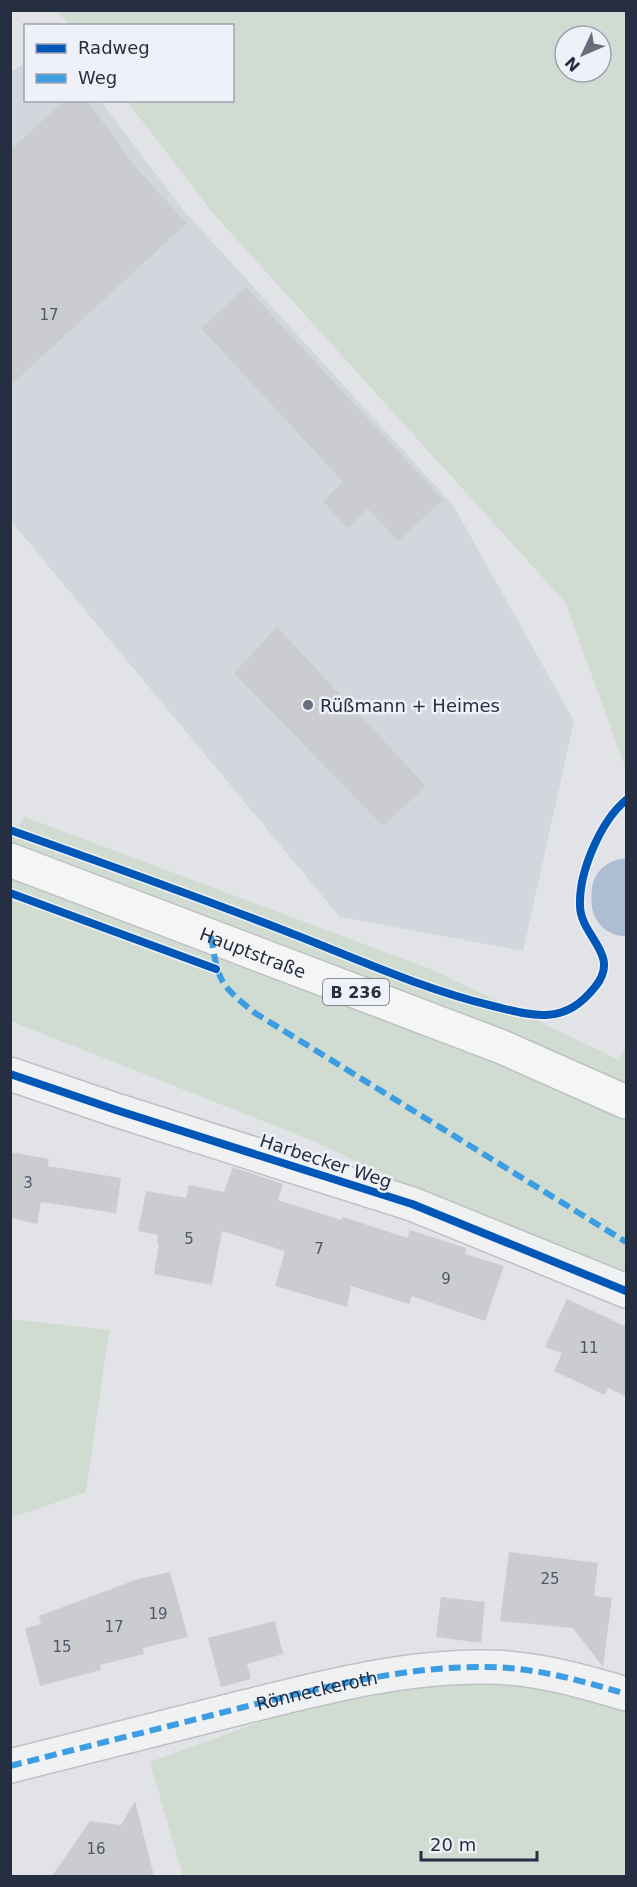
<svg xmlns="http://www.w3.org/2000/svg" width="637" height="1887" viewBox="0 0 637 1887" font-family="'DejaVu Sans',sans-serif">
<rect width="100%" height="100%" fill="#e1e3e6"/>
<path fill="#d2d6dd" d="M 25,63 L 26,100 L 101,101 L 184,211 L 453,505 L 574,721 L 523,951 L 340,917 L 11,521 L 10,73 Z"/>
<path fill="#d0dbd1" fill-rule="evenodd" d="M 57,11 L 626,11 L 626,769 L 565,602 L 212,212 L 127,101 L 232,100 L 232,26 L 70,25 ZM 565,36 L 601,36 L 601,72 L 565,72 Z
M 25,817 L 433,970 L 619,1060 L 626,1046 L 626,1286 L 313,1141 L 11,1021 L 10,836 Z
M 10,1319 L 109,1330 L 86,1492 L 11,1518 Z
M 519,1674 L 626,1704 L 626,1876 L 183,1876 L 150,1762 L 307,1705 L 442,1679 Z"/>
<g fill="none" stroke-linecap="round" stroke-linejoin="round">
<path stroke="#acbdd4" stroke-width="69" d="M 626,893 L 626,902"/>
</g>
<path fill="#cbccd0" d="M 65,100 L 87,100 L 136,168 L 187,223 L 10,386 L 10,150 Z
M 246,287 L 443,500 L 398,541 L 368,509 L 347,528 L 323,501 L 343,482 L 201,328 Z
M 277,627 L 426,786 L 383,826 L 234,673 Z
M 10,1152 L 49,1159 L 48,1166 L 121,1178 L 116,1213 L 41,1202 L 37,1224 L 10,1218 Z
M 233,1167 L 283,1184 L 278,1200 L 341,1220 L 343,1217 L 407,1238 L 410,1230 L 466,1248 L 465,1254 L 504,1266 L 485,1321 L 412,1296 L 409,1304 L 351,1286 L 347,1307 L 275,1286 L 285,1251 L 222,1231 L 212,1285 L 154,1274 L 159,1244 L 157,1243 L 158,1235 L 138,1231 L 146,1191 L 186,1198 L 189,1185 L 224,1192 Z
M 567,1299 L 627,1327 L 627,1397 L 608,1388 L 605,1395 L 554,1371 L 562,1353 L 545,1347 Z
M 509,1552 L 598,1563 L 594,1596 L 612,1598 L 603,1667 L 573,1628 L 500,1621 Z
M 170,1572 L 188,1637 L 143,1648 L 144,1654 L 100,1665 L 101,1670 L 40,1686 L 25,1628 L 41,1624 L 39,1616 L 138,1579 Z
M 441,1597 L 485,1602 L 481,1643 L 436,1637 Z
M 275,1621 L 283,1654 L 247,1664 L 251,1679 L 221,1687 L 208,1638 Z
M 135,1801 L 154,1876 L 52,1876 L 90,1821 L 121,1825 Z"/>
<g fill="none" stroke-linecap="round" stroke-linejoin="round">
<g stroke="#bfc1c4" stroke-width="36">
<g id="minor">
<path d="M 10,1074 L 116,1110 L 412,1204 L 626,1291"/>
<path id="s1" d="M 10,1766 C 88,1746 166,1727 244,1707 C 321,1688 400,1667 480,1667 C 529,1666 580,1680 626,1694"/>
</g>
</g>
<g stroke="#bdc0c4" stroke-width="36">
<g id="primary">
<path id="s2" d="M 10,860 L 502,1047 L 626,1102"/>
</g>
</g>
<use href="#minor" stroke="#f0f1f3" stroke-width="33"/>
<use href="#primary" stroke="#f5f5f6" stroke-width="33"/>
<path stroke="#3c9de3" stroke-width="6" stroke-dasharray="12 6" stroke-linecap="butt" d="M 211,936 C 218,981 219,984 255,1013 L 626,1242
M 10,1766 C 88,1746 166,1727 244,1707 C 321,1688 400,1667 480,1667 C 529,1666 580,1680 626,1694"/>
<g stroke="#eef1f7" stroke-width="11">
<path id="cycleway" d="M 10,830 C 103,863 196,896 288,932 C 355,958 422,989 493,1006 C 510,1010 528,1016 546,1015 C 568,1014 582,1003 595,987 C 622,954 580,937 580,905 C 579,871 601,821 626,800
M 10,893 L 216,969
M 10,1074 L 116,1110 L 412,1204 L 626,1291"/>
</g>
<use href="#cycleway" stroke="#0057b8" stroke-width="8"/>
</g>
<circle fill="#676d7b" stroke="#eef1f7" stroke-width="2" cx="308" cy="705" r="6"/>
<g text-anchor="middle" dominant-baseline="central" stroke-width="5" stroke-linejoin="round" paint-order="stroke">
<g font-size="15" fill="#505666">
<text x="49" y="315">17</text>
<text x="28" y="1183">3</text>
<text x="189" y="1239">5</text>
<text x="319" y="1249">7</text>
<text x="446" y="1279">9</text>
<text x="589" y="1348">11</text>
<text x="550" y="1579">25</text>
<text x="158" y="1614">19</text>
<text x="114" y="1627">17</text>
<text x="62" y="1647">15</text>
<text x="96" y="1849">16</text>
</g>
<rect fill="#eef1f7" stroke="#626878" stroke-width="1.5" x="323" y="979" width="66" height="26" rx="4.5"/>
<g font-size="16" font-weight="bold" fill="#262e42">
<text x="356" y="992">B 236</text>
</g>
<g font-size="18" fill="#262e42" stroke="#eef1f7" text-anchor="start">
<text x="320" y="705">Rüßmann + Heimes</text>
</g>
<g font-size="18" fill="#262e42" stroke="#eef1f7">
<text stroke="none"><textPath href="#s2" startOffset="260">Hauptstraße</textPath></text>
<text transform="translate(326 1161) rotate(18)">Harbecker Weg</text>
<text stroke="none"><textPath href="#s1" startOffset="316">Rönneckeroth</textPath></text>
</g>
</g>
<rect width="637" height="1887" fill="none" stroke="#262e42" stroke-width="24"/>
<rect x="24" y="24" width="210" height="78" fill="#eef1f7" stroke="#9ea3af" stroke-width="1.5"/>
<rect x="36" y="44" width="30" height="9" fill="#0057b8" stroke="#9ea3af" stroke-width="1.5"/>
<text x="78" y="54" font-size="18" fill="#262e42">Radweg</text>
<rect x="36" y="74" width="30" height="9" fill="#3c9de3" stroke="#9ea3af" stroke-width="1.5"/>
<text x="78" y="84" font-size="18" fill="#262e42">Weg</text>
<g transform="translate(583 54) rotate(226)"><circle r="28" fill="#eef1f7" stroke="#9ea3af" stroke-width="1.5"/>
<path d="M0-4.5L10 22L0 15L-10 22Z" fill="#676d7b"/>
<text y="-9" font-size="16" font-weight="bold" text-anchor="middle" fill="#262e42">N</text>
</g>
<path d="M421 1851v9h116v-9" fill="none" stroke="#262e42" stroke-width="3"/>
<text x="430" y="1851" font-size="18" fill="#262e42" stroke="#eef1f7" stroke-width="4.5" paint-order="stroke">20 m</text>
</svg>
